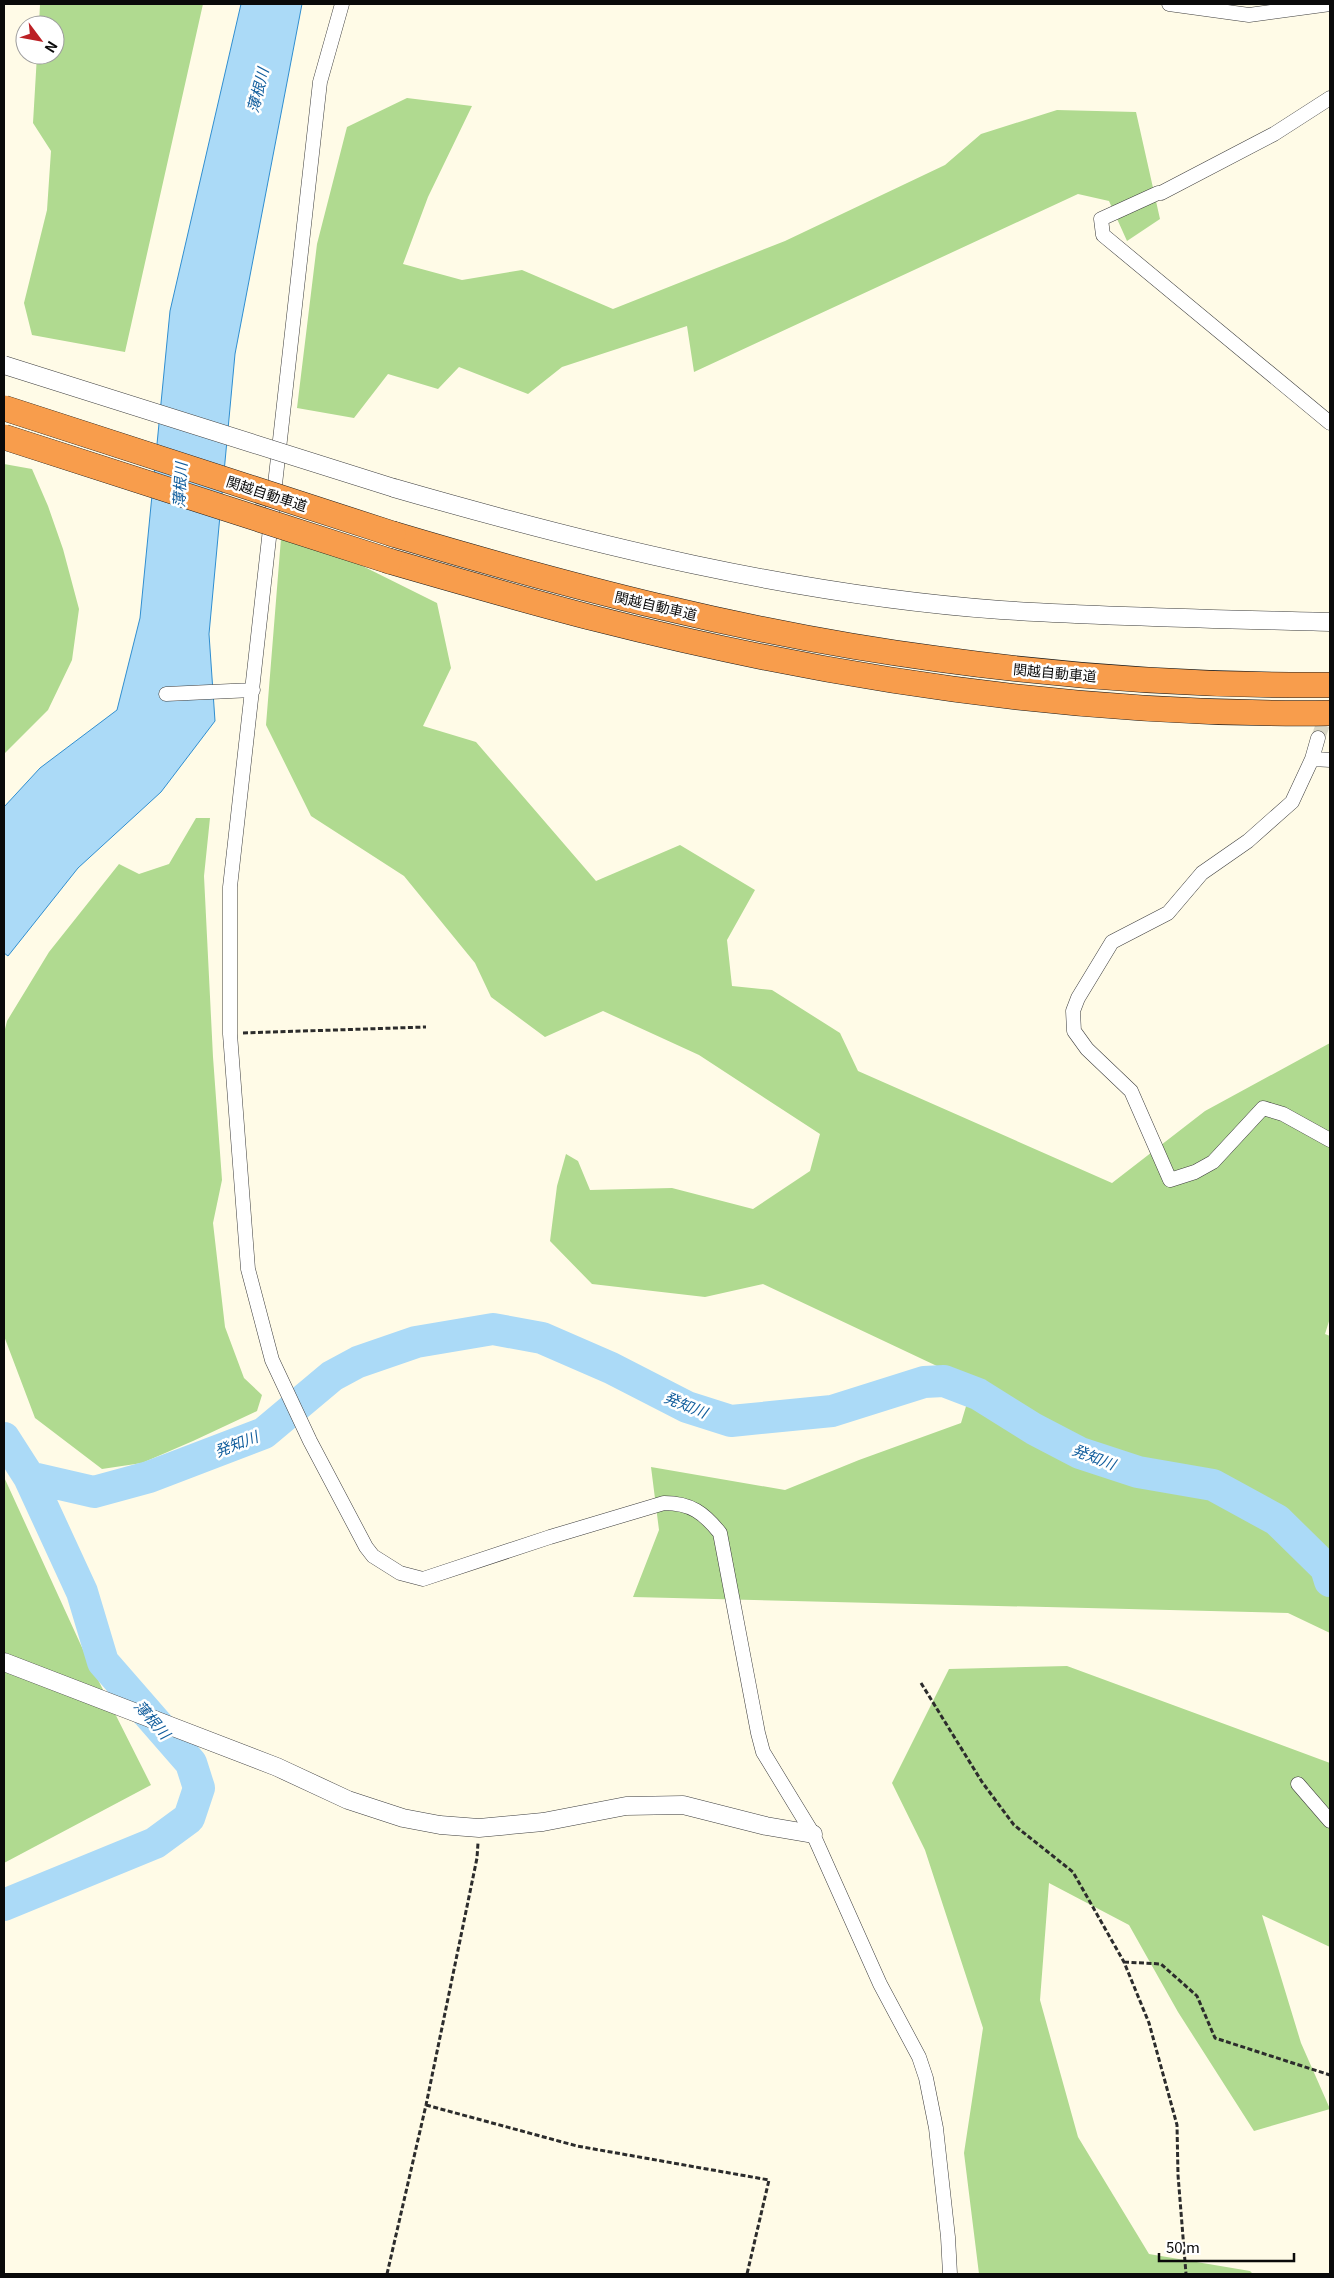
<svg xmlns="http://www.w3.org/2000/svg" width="1334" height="2278" viewBox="0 0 1334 2278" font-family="Georgia,'Noto Sans JP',serif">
<rect width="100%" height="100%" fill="#fffbe7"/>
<path fill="#b0da90" d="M 40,4 L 203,4 L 125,352 L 32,335 L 24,303 L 47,210 L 51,151 L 33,123 L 37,55 L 55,55 L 55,25 L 39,25 Z
M 407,98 L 472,106 L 428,197 L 403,264 L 462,280 L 522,270 L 613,309 L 785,241 L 945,165 L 981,134 L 1057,110 L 1136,112 L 1160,219 L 1127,241 L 1109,201 L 1078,194 L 694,372 L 687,326 L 562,367 L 528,394 L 459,367 L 438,389 L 388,374 L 354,418 L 297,408 L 317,244 L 347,127 Z
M 4,464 L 32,469 L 48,506 L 63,549 L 79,609 L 72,660 L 48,710 L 4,754 Z
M 282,526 L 437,603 L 451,668 L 423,726 L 476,742 L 596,881 L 680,845 L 755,890 L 727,940 L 732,986 L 772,990 L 840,1033 L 858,1071 L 1112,1183 L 1205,1111 L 1330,1043 L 1330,1318 L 1325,1334 L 1330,1336 L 1330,1633 L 1288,1613 L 633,1597 L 659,1530 L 651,1467 L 785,1490 L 859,1460 L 961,1423 L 973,1383 L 763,1284 L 705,1297 L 592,1284 L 550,1241 L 557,1186 L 566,1154 L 578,1161 L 590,1190 L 672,1188 L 753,1209 L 810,1171 L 820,1134 L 699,1055 L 603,1011 L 545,1037 L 491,997 L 475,963 L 404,876 L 311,816 L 266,725 Z
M 196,818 L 210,818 L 204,876 L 213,1057 L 222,1180 L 213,1223 L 225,1327 L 244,1378 L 262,1395 L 257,1411 L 193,1441 L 142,1463 L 102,1469 L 35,1418 L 4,1336 L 4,1033 L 7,1021 L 49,952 L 119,864 L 139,874 L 169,864 Z
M 4,1477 L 85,1654 L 151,1785 L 4,1863 Z
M 1067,1666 L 1330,1763 L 1330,1947 L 1262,1915 L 1301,2043 L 1330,2109 L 1254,2131 L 1178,2012 L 1129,1925 L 1049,1883 L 1040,2000 L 1078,2137 L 1149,2254 L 1250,2271 L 1253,2274 L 979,2274 L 964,2153 L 983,2028 L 925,1850 L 892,1783 L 949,1669 Z"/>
<path fill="#abdaf7" stroke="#308ed0" d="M 241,4 L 302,4 L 235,354 L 209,634 L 215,721 L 161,792 L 78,868 L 8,956 L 4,953 L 4,807 L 40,768 L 117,710 L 140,618 L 170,311 Z"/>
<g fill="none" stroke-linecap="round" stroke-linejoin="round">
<path stroke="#abdaf7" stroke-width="32" d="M 4,1438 L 29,1477 L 82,1592 L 103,1662 L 191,1763 L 199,1788 L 189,1818 L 155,1843 L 4,1905
M 29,1477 L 94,1492 L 149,1477 L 264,1433 L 332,1376 L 358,1362 L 416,1342 L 493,1329 L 542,1338 L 611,1368 L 687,1407 L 731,1421 L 832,1411 L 924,1382 L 944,1381 L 978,1394 L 1034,1429 L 1080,1453 L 1138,1472 L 1213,1485 L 1277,1520 L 1326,1568 L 1330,1581"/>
<path stroke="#dad7c6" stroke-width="14" stroke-dasharray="14 7" stroke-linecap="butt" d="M 1318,738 L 1329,708"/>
<g stroke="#3d3d3d" stroke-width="15">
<path id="minor" d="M 342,4 L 320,82 L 230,887 L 230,1034 L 248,1269 L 272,1360 L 310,1441 L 366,1547 L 373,1556 L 400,1573 L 423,1579 L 550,1537 L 664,1503 C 691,1503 704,1513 720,1533 L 758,1733 L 763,1752 L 813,1834 L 880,1984 L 919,2057 L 926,2078 L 936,2128 L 948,2237 L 950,2274
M 1169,4 L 1249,15 L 1330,4
M 1330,98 L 1274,134 L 1161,193 L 1158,193 L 1101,219 L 1103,235 L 1330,423
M 166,694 L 253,690
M 1318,738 L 1312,759 L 1292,802 L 1248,841 L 1202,873 L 1168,913 L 1112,942 L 1078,998 L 1073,1011 L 1074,1031 L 1087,1049 L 1131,1091 L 1170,1180 L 1195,1172 L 1213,1162 L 1263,1108 L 1283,1114 L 1330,1140
M 1312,759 L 1330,760
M 1298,1784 L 1330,1821"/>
</g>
<g stroke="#3d3d3d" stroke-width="19">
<path id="tertiary" d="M 394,488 C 592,545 795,595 1001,610 C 1111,617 1221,619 1330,622
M 4,1662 L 277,1767 L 348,1800 L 403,1818 L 440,1825 L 479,1828 L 543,1822 L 626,1806 L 683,1805 L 766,1826 L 813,1834"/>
</g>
<g stroke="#1b1b1b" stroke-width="26">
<path id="motorway" d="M 393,534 C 571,587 753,635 938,659 C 1068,677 1200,686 1330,685
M 389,561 C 458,581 527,601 597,619 C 836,680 1084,716 1330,713"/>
</g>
<path stroke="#2c2c2c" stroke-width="3" stroke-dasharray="5 2.5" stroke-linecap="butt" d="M 243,1033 L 426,1027
M 921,1683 L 982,1782 L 1014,1825 L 1073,1872 L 1124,1962 L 1149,2023 L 1177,2125 L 1178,2175 L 1186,2274
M 1124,1962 L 1161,1964 L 1197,1996 L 1215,2038 L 1330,2075
M 426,2105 L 577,2146 L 769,2180 L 747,2274
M 387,2274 L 426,2105 L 477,1858 L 478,1843"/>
<use href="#minor" stroke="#fff" stroke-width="14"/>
<use href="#tertiary" stroke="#fff" stroke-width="18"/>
<use href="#motorway" stroke="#f89d4c" stroke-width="25"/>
<g stroke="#3d3d3d" stroke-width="19" stroke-linecap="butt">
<path id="tertiary-bridge" d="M 4,365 L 394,488"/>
</g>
<g stroke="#1b1b1b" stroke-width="26" stroke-linecap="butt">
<path id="motorway-bridge" d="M 4,408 L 393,534
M 4,437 L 389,561"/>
</g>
<use href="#tertiary-bridge" stroke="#fff" stroke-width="18"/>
<use href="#motorway-bridge" stroke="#f89d4c" stroke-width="25"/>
</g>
<g text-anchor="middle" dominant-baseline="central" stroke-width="5" stroke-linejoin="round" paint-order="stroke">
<g font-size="14" fill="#0a0a0a" stroke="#fff">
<text transform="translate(267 493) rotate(18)">関越自動車道</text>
<text transform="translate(656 605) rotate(13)">関越自動車道</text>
<text transform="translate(1055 672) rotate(5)">関越自動車道</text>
</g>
<g font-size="15" font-style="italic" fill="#125e9d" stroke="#fff">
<text transform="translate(257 90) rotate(-76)">薄根川</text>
<text transform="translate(179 485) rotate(-87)">薄根川</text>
<text transform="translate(686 1404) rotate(22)">発知川</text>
<text transform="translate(236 1443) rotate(-21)">発知川</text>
<text transform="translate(1094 1456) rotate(21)">発知川</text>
<text transform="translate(153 1719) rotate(49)">薄根川</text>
</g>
</g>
<rect width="1334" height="2278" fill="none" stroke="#0a0a0a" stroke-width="10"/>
<g transform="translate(40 40) rotate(122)"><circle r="24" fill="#ffffff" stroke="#9d9d9d"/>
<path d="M0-4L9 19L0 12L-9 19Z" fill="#bc2025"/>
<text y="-8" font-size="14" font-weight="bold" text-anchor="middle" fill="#0a0a0a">N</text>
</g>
<path d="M1159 2253v8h135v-8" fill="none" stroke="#0a0a0a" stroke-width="2.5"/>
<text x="1166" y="2253" font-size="15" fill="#0a0a0a" stroke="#ffffff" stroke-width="4" paint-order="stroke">50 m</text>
</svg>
